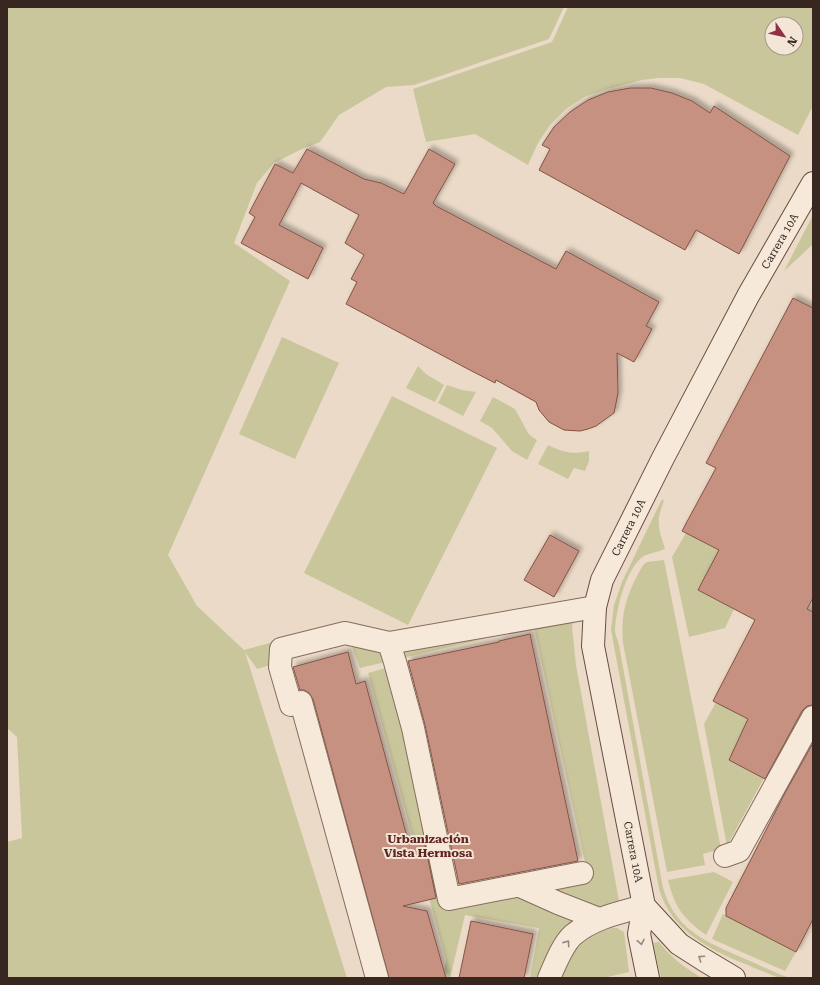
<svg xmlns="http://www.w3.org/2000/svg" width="820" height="985" viewBox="0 0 820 985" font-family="'Roboto Serif',serif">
<defs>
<filter id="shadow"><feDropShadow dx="3.5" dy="-3.5" stdDeviation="2" flood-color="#0004"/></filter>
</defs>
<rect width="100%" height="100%" fill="#ebdac7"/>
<path fill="#c9c69c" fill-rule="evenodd" d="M 7,7 L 564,7 L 549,39 L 414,85 L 386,87 L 339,115 L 320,142 L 304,148 L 274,163 L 257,183 L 234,243 L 290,281 L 168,555 L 197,606 L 244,650 L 340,624 L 398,638 L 575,604 L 572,627 L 576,665 L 619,901 L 612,908 L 553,947 L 543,965 L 538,978 L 530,978 L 539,928 L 465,915 L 450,978 L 443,978 L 446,960 L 368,673 L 396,665 L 448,905 L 588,876 L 534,627 L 360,668 L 350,641 L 257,669 L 245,652 L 347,978 L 7,978 L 7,842 L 22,838 L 17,737 L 7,728 Z
M 568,7 L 813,7 L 813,106 L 798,135 L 704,84 L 680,78 L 658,78 L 642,80 L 607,89 L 586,96 L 566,109 L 550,125 L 538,143 L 528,165 L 475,134 L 426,142 L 413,89 L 552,42 ZM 772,24 L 796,24 L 796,48 L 772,48 Z
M 813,215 L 813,246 L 811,246 L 784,271 Z
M 282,337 L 339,363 L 295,459 L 239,434 Z
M 418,366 L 426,374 L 444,385 L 435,402 L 406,388 Z
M 447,385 L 462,390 L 476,392 L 463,416 L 438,403 Z
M 392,396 L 497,448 L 408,625 L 304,573 Z
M 493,397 L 515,409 L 528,433 L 532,437 L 537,440 L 527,460 L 512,451 L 492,428 L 480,421 Z
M 548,445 C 562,452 574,455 589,451 L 589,461 L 585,471 L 574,468 L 568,479 L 538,464 Z
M 662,499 L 664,501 C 655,522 659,529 665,549 C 658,552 650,553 644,556 C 626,567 616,610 615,630 C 615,634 618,640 619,645 L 663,888 C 675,928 701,939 736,955 C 752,962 768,969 784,976 L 792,978 L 780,978 L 774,976 C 728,956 675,942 659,889 L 611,630 L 614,605 L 622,582 Z
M 686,533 L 719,550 L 698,590 L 734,609 L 725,628 L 689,637 L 672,557 Z
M 664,560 L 721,849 L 703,854 L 705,865 L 667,872 L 623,643 C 620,612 628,591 643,565 L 647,562 Z
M 716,702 L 749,720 L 729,760 L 764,778 L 727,846 L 704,724 Z
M 714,872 L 733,882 L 706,935 C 683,918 675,908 668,880 Z
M 723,914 L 796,952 L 785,971 L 712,939 Z
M 612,928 L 617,928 L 624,932 L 629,972 L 603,978 L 559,978 C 567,963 574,943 591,935 C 597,932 605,930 612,928 Z
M 659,942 C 670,956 683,967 699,976 L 700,978 L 661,978 L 653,943 Z"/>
<path fill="#c69180" stroke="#835345" filter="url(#shadow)" d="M 630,88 L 651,88 L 672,93 L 692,101 L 710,113 L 714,106 L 790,156 L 739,254 L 696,230 L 685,250 L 539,170 L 550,149 L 542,145 L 554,127 L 570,112 L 588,100 L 608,92 Z
M 307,149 L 364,179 L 381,183 L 404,194 L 429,149 L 455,164 L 433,203 L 436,206 L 556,269 L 566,251 L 659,302 L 646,326 L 652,329 L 634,362 L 617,353 L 618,393 L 614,413 L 596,426 L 588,429 L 580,431 L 564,430 L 549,422 L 539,410 L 536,402 L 496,380 L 495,383 L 464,367 L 346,304 L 357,282 L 351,279 L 364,255 L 345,243 L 359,215 L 301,183 L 279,225 L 323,248 L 308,279 L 241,243 L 255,217 L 249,213 L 275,164 L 293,173 Z
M 793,298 L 813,308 L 813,598 L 807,609 L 813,612 L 813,705 L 807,706 L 802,711 L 765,779 L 729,760 L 748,719 L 713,701 L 755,620 L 698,590 L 719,550 L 682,531 L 716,468 L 706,463 Z
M 550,535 L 579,551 L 554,597 L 524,580 Z
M 530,634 L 578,861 L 459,884 L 425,725 L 408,661 L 499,642 L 499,641 Z
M 348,652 L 356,684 L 365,681 L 409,844 L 424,840 L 436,898 L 403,906 L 427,911 L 446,978 L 389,978 L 313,699 L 309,693 L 304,690 L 300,690 L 293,667 Z
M 813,743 L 813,919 L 796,952 L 726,916 L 726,908 L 785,793 Z
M 471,921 L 533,934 L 524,978 L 459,978 Z"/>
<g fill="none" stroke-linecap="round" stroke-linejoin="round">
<g stroke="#866c5e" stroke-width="24">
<path id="street" d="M 389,643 L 395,662 L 413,728 L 449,899 L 582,873
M 725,856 L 739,851 L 813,717
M 520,886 L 558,903 L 599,919
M 377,978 L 301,702 L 291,705 L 280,667 L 281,649 L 345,633 L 389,643 L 595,607
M 549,978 C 555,965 562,945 573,935 C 593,918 619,913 644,906"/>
</g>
<g stroke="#684d41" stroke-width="24">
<g id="secondary">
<path d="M 644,906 L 679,944 L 704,960 L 734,978"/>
<path id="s1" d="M 648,978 L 639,934 L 644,906 L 593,646 L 595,607 L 602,580 L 663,458 L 748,296 L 813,183"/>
</g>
</g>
<use href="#street" stroke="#f6e9da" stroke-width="22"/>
<use href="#secondary" stroke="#f6e9da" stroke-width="22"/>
</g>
<defs><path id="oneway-chevron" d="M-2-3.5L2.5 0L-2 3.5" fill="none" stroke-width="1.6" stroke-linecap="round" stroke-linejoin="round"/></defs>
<g stroke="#96887d">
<use href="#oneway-chevron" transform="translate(641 942) rotate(79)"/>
<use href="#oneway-chevron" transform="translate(567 943) rotate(-55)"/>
<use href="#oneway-chevron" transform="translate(701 958) rotate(-146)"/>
</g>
<g text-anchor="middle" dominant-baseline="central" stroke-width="4" stroke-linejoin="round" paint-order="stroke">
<g font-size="11" fill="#372720" stroke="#f3e6d6">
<text stroke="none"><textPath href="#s1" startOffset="788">Carrera 10A</textPath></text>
<text stroke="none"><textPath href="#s1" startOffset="464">Carrera 10A</textPath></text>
<text transform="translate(633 852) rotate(79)">Carrera 10A</text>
</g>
<g font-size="12" font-weight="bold" fill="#602523" stroke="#f3e6d6">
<text x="428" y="839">Urbanización<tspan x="428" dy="14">Vista Hermosa</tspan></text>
</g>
</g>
<rect width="820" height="985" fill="none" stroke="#372720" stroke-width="16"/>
<g transform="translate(784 36) rotate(124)"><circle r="19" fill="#f3e6d6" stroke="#a89a8d"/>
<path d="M0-3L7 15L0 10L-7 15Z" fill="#903244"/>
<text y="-6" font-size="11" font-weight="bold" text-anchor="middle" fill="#372720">N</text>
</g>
</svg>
